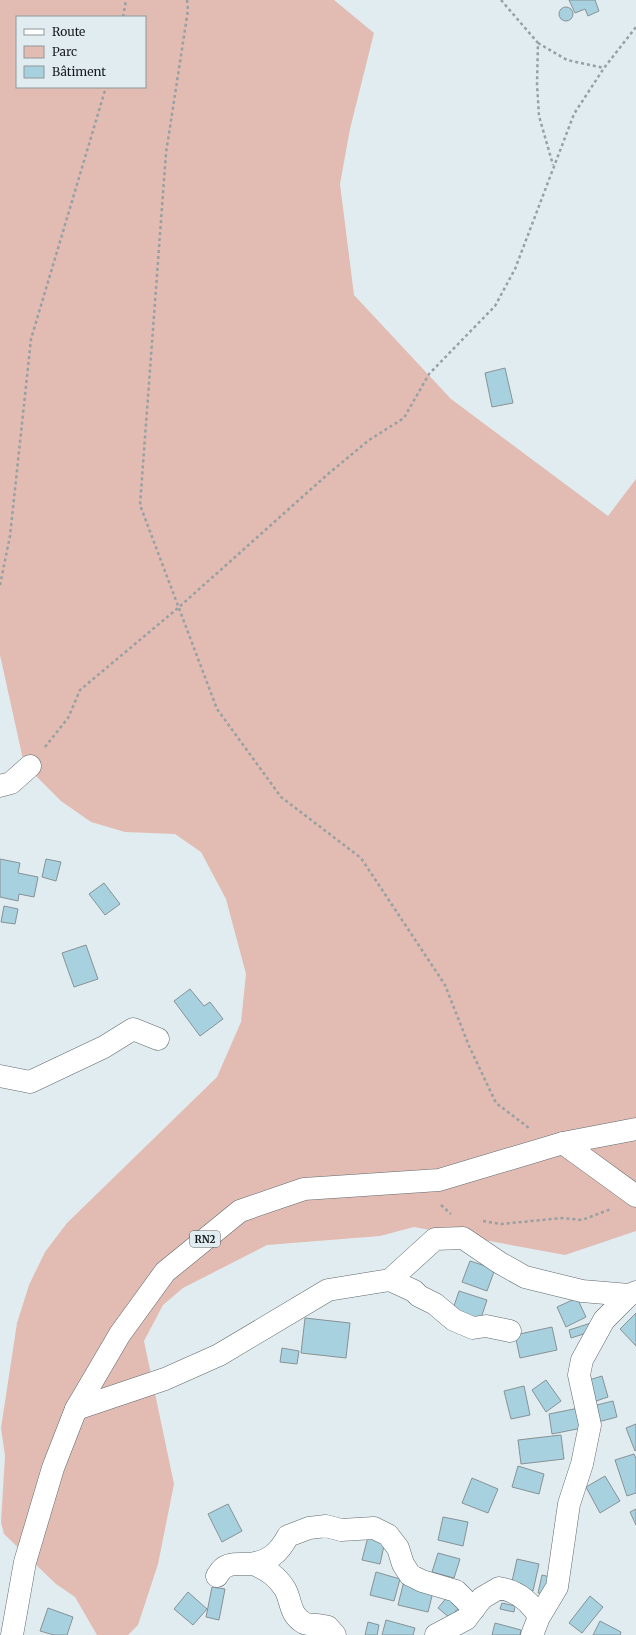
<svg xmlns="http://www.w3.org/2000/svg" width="636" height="1635" viewBox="0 0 636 1635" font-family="Merriweather,serif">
<rect width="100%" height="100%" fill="#e0ecf0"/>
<path fill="#e2bcb2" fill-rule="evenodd" d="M 0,0 L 334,0 L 374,33 L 350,129 L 340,184 L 354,295 L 451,399 L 608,516 L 636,479 L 636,1231 L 565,1255 L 414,1227 L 380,1236 L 267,1245 L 183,1288 L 163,1305 L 144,1341 L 174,1484 L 158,1564 L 138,1625 L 128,1635 L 97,1635 L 75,1597 L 56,1584 L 4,1534 L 1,1522 L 5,1456 L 1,1428 L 17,1323 L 29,1285 L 45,1252 L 67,1223 L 217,1077 L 241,1022 L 246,974 L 226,899 L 201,852 L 175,834 L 125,832 L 91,822 L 61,801 L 24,764 L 0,655 ZM 17,17 L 145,17 L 145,87 L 17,87 Z"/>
<path fill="#a7d1de" stroke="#879296" d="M 569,0 L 595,0 L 599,11 L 588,16 L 585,9 L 575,13 Z
M559 14a7 7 0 1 1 14 0a7 7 0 1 1-14 0Z
M 505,368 L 513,403 L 492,407 L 485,373 Z
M 0,859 L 20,863 L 18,873 L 38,877 L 34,897 L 19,894 L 18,901 L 0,897 Z
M 46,859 L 61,862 L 56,881 L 42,877 Z
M 104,883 L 120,904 L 105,915 L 89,894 Z
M 4,906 L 18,909 L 15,924 L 1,922 Z
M 86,945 L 98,979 L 74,987 L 62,953 Z
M 190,989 L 204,1006 L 210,1002 L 223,1019 L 200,1036 L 174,1001 Z
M 470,1261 L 495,1269 L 487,1291 L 462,1282 Z
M 459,1291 L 487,1300 L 479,1324 L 451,1315 Z
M 577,1298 L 586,1317 L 566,1327 L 557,1307 Z
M 636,1313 L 636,1346 L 620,1329 Z
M 305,1318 L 350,1323 L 346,1358 L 301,1353 Z
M 591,1323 L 593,1331 L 571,1338 L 569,1330 Z
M 552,1327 L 557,1350 L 520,1358 L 515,1335 Z
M 282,1348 L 299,1351 L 297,1364 L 280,1362 Z
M 602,1376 L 608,1397 L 593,1402 L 586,1381 Z
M 546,1380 L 561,1401 L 546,1412 L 532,1390 Z
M 524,1386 L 530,1415 L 511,1419 L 504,1391 Z
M 613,1401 L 617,1417 L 598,1422 L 593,1406 Z
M 579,1408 L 582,1428 L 552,1434 L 549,1414 Z
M 636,1424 L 636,1450 L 635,1451 L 626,1428 Z
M 561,1435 L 564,1459 L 521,1464 L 518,1440 Z
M 634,1454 L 636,1459 L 636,1493 L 627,1496 L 615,1460 Z
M 518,1466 L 544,1474 L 539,1494 L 512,1487 Z
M 605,1476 L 620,1501 L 600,1513 L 586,1487 Z
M 472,1478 L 498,1489 L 488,1513 L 462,1503 Z
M 228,1504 L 242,1531 L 222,1542 L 208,1514 Z
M 636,1509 L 636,1525 L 630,1512 Z
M 443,1517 L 468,1522 L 463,1546 L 438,1540 Z
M 368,1537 L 385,1541 L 380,1564 L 362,1560 Z
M 438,1553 L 460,1559 L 454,1578 L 432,1572 Z
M 517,1559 L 539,1564 L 533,1591 L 511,1586 Z
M 376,1572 L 400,1579 L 394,1601 L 370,1595 Z
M 542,1575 L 550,1577 L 546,1594 L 538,1593 Z
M 404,1581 L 434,1588 L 428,1612 L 398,1605 Z
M 212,1587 L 225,1589 L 219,1620 L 206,1617 Z
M 188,1592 L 207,1609 L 193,1625 L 174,1609 Z
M 448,1596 L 460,1606 L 450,1618 L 438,1608 Z
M 590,1596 L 603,1607 L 582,1633 L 569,1623 Z
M 502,1603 L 515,1606 L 514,1612 L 500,1609 Z
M 48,1608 L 73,1617 L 67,1635 L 54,1635 L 40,1631 Z
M 386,1620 L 415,1628 L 413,1635 L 382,1635 Z
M 600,1621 L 621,1632 L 620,1635 L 593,1635 Z
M 368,1622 L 379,1625 L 377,1635 L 365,1635 Z
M 495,1623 L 521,1630 L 520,1635 L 492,1635 Z"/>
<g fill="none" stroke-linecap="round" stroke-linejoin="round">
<g stroke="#5f696d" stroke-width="23">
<path id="street" d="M 0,786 L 11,783 L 30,766
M 0,1076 L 30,1082 L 104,1047 L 133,1029 L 158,1039
M 563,1143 L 636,1196
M 390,1280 L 414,1291 L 419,1296 L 435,1304 L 454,1320 L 473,1328 L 486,1326 L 510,1331
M 76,1409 L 165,1379 L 219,1355 L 328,1290 L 390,1280 L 435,1239 L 463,1238 L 500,1263 L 525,1277 L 582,1291 L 629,1295 L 636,1292
M 254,1564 C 267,1570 277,1576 285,1589 C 292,1602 289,1614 304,1623 C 308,1625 322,1625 328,1627 L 335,1635
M 217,1576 C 219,1573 222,1568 225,1567 C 231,1563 240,1564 247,1564 C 268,1563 279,1553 288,1536 L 309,1528 L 326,1526 L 341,1530 L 374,1528 L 388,1535 L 398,1548 L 403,1564 L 410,1575 L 422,1581 L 456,1591 L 474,1609
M 539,1617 L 557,1587 L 569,1504 L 582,1464 L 590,1425 L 579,1375 L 582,1360 L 604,1320 L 629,1295
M 436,1635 L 466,1619 L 482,1598 L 499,1588 C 517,1591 530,1601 539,1617 L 532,1635"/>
</g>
<g stroke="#5f696d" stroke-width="23">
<path id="highway" d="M 12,1635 L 25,1562 L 53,1468 L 76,1409 L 120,1334 L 165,1272 L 240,1211 L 304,1189 L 439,1180 L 563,1143 L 636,1129"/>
</g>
<path stroke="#97a0a3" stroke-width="2.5" stroke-dasharray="3 3" stroke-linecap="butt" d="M 187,0 L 188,10 L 166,153 L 140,505 L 217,709 L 281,797 L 361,858 L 445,985 L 469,1046 L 496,1103 L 529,1128
M 501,0 L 538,43 L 537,84 L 539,116 L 553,165
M 123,17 L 126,0
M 538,43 L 567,60 L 604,68
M 0,585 L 10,536 L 31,339 L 106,87
M 45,747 L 68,718 L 80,690 L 178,608 L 328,474 L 369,440 L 404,418 L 429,374 L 495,306 L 515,269 L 574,114 L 604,68 L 636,27
M 441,1205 L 451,1214
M 483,1221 L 501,1224 L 562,1218 L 582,1220 L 611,1209"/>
<use href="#street" stroke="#fff" stroke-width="22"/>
<use href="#highway" stroke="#fff" stroke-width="22"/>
</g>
<g text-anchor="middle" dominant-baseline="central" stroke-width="3" stroke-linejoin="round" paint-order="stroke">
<rect fill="#e0ecf0" stroke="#535a5c" stroke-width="1" x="190" y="1231" width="30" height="16" rx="3"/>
<g font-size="10" font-weight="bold" fill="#171b1d">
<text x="205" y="1239">RN2</text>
</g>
</g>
<rect x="16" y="16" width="130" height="72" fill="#e0ecf0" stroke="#90989c"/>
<rect x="24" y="29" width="20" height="6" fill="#ffffff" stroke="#90989c"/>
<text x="52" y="36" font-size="12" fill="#171b1d">Route</text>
<rect x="24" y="46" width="20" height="12" fill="#e2bcb2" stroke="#90989c"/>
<text x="52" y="56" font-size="12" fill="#171b1d">Parc</text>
<rect x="24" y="66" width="20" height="12" fill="#a7d1de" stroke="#90989c"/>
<text x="52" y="76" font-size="12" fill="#171b1d">Bâtiment</text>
</svg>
